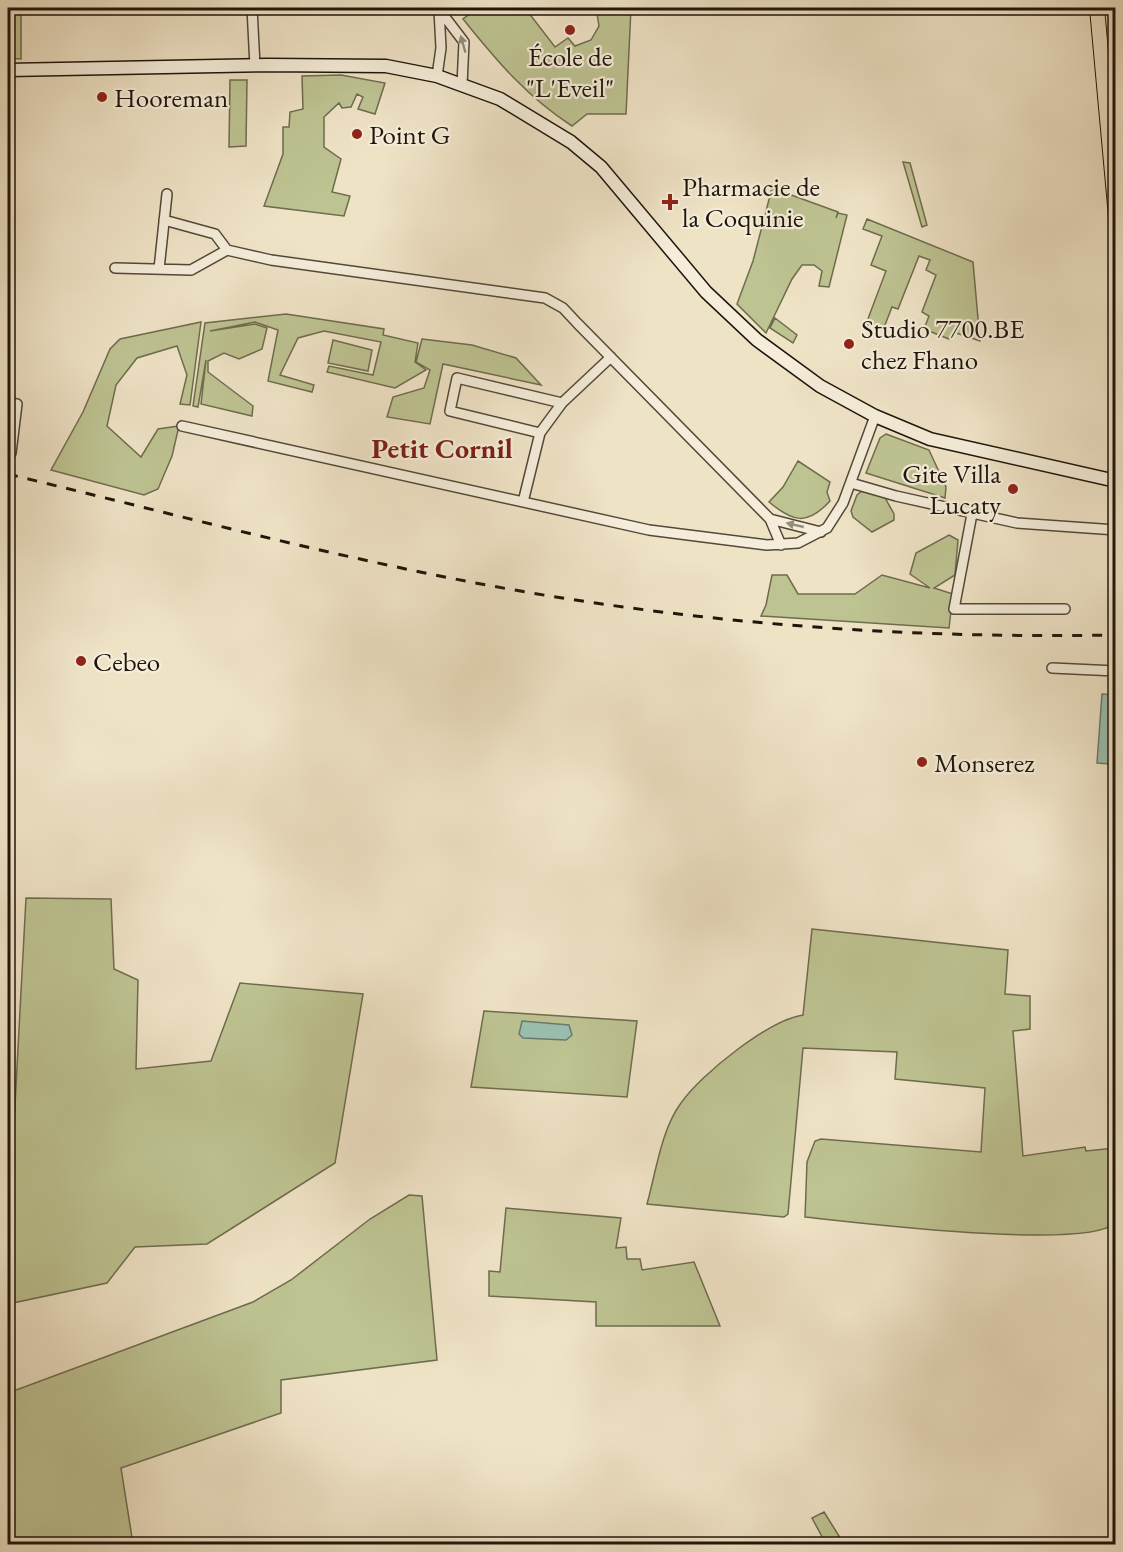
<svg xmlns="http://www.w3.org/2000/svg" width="1123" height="1552" viewBox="0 0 1123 1552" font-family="'EB Garamond',serif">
<rect width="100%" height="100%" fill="#efe3c6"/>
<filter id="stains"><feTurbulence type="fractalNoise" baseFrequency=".00333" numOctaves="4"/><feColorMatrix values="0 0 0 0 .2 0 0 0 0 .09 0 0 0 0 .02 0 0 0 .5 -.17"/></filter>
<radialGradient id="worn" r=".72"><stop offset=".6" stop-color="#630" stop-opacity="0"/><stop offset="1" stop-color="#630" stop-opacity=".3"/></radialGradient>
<path fill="#bec392" stroke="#6e6c4e" stroke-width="1.5" d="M 8,8 L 21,8 L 21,59 L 8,58 Z
M 478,8 L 525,8 L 555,47 L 568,38 L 575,46 L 591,40 L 599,26 L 597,14 L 592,8 L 680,8 L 680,10 L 631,8 L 626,114 L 587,114 L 572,126 C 527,97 496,60 463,19 Z
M 1108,8 L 1115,8 L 1115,64 L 1111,64 Z
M 341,75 L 385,83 L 375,114 L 358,109 L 363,97 L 357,94 L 351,107 L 342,108 L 339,103 L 324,117 L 324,147 L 341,159 L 332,192 L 350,196 L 344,216 L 264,206 L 283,154 L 283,127 L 289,127 L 290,112 L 303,109 L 302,76 Z
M 230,80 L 247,80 L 246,146 L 229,147 Z
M 903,162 L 910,163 L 927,225 L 922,227 Z
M 772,188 L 838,212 L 836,218 L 838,213 L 847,215 L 829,287 L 819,286 L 822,271 L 814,265 L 802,265 L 792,279 L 766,333 L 737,304 L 753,261 Z
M 867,219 L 973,262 L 980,341 L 953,332 L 949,339 L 924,329 L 929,316 L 922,312 L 936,275 L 926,270 L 930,260 L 919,256 L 898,309 L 892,307 L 883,330 L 866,324 L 886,271 L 871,265 L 882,236 L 863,229 Z
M 286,314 L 384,329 L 383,335 L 418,343 L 415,362 L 426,370 L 395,388 L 327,372 L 329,366 L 373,375 L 381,342 L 324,331 L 298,338 L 280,375 L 314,385 L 312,392 L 268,381 L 278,330 L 255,322 L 210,331 L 255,324 L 267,328 L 262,349 L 239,359 L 224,353 L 208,361 L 208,372 L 253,406 L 252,416 L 201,404 L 206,360 L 198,407 L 193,406 L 205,323 Z
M 775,318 L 797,335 L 793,343 L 770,328 Z
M 201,322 L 190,405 L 180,404 L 187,375 L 177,346 L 137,358 L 116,385 L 107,426 L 141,457 L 158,429 L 179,426 L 172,456 L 158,489 L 144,495 L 51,470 L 83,412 L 110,349 L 120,339 Z
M 422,339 L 472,345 L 516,358 L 541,385 L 443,364 L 430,424 L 387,417 L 393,397 L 424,388 L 430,370 L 416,362 Z
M 333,340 L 372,350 L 368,371 L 328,363 Z
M 886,434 L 929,450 L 946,487 L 945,498 L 866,473 L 880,438 Z
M 798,461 L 830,482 L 827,492 L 830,501 C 807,526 793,522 769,502 L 783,487 Z
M 862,491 L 884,496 L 894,514 L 894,520 L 872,532 L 853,517 L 851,511 L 857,495 Z
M 949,535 L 958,540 L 955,575 L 934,588 L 953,594 L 949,628 L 761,616 L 766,605 L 772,575 L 787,575 L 798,594 L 855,594 L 882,575 L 930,588 L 910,574 L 916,553 Z
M 26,898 L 111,899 L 114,969 L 138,980 L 136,1069 L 211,1061 L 240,983 L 363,994 L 335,1163 L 207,1244 L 135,1247 L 107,1283 L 8,1304 L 8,1237 Z
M 812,929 L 1008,950 L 1005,994 L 1030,996 L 1030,1029 L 1013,1031 L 1023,1156 L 1085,1147 L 1086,1151 L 1115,1148 L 1115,1223 C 1086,1251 854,1222 805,1217 L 807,1162 L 815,1141 L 821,1139 L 981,1152 L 985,1088 L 895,1079 L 897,1052 L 803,1048 L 788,1214 L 784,1217 L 647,1204 C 656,1172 661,1130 681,1103 C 701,1074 769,1020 803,1015 Z
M 484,1011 L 637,1021 L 627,1097 L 471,1087 Z
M 409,1195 L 422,1196 L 437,1360 L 281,1380 L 281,1413 L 121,1468 L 133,1544 L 8,1544 L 8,1393 L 253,1302 L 291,1280 L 370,1219 Z
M 506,1208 L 621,1218 L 616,1248 L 626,1247 L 627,1259 L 640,1259 L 642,1270 L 694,1262 L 720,1326 L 596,1326 L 596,1302 L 489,1296 L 489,1271 L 500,1272 Z
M 824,1512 L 844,1544 L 826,1544 L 812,1518 Z"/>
<path fill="#9abfb0" stroke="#687b6e" stroke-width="1.5" d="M 1102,694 L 1115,695 L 1110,764 L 1097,763 Z
M 522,1021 L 569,1025 L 572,1035 L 566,1040 L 523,1038 L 519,1034 Z"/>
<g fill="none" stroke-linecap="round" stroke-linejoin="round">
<g stroke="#524839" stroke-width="12">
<path id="street" d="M 252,8 L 255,66
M 438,8 L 464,42 L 462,85
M 437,76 L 441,48 L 439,10
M 164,220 L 215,234 L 227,250 L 271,260 L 545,298 L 563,308 L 578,324 L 770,519 L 781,545
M 115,268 L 191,270 L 227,250
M 159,269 L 167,194
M 8,403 L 17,404 L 11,453
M 562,403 L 540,433 L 450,411 L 457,378 L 562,403 L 611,357
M 182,426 L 649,530 L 767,545 L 798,543 L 827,528 L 843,503 L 875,416
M 851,483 L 896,496 L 1017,523 L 1116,530
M 523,502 L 540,433
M 972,514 L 954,609 L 1065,609
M 770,519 L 821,532
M 1052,668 L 1116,671"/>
</g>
<g stroke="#1e150a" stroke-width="15">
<path id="secondary" d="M 8,70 L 268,65 L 386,66 L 437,76 L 500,99 L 571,142 L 601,167 L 706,292 L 757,340 L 820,386 L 875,416 L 930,439 L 1116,481"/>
</g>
<g stroke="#1e150a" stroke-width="16">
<path id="primary" d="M 1097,8 L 1116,217
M 1116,907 L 1116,989"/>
</g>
<use href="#street" stroke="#f5edda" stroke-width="9"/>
<use href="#secondary" stroke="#f5edda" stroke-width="12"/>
<use href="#primary" stroke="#efe3c6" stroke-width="14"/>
<path stroke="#1e150a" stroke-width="3" stroke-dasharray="10 10" stroke-linecap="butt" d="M 8,474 C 165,512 322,554 481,584 C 690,623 902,639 1116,635"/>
</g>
<defs><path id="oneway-solid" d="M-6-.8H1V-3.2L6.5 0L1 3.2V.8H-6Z" transform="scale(1.5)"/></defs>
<g fill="#948c7c">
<use href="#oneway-solid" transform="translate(463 44) rotate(-106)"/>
<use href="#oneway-solid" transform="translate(795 525) rotate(-167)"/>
</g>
<g fill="#8f2418" stroke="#f5edda" stroke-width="2">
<circle cx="570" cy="30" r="6"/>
<circle cx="102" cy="97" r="6"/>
<circle cx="357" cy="134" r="6"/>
<path d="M667 193h6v6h6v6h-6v6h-6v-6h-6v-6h6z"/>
<circle cx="849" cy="344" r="6"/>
<circle cx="1013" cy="489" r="6"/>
<circle cx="81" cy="661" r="6"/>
<circle cx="922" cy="762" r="6"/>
</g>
<g text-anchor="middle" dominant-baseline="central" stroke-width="4.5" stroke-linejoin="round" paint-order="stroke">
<g font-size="27" fill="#1e150a" stroke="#f5edda" text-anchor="start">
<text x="570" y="56" text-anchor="middle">École de<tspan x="570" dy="31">"L'Eveil"</tspan></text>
<text x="114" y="97">Hooreman</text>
<text x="369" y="134">Point G</text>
<text x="682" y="186">Pharmacie de<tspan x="682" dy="31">la Coquinie</tspan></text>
<text x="861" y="328">Studio 7700.BE<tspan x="861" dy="31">chez Fhano</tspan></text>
<text x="1001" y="473" text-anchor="end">Gite Villa<tspan x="1001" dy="31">Lucaty</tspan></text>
<text x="93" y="661">Cebeo</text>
<text x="934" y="762">Monserez</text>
</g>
<g font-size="28" font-weight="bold" fill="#7a1f14" stroke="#f5edda">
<text x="442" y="448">Petit Cornil</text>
</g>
</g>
<rect width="1123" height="1552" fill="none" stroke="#efe3c6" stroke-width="30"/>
<rect x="9" y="9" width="1105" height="1534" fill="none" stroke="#1e150a" stroke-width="3"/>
<rect x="15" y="15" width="1093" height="1522" fill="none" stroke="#1e150a" stroke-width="1.5"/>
<rect width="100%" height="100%" filter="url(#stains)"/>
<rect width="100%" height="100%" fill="url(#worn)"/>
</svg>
